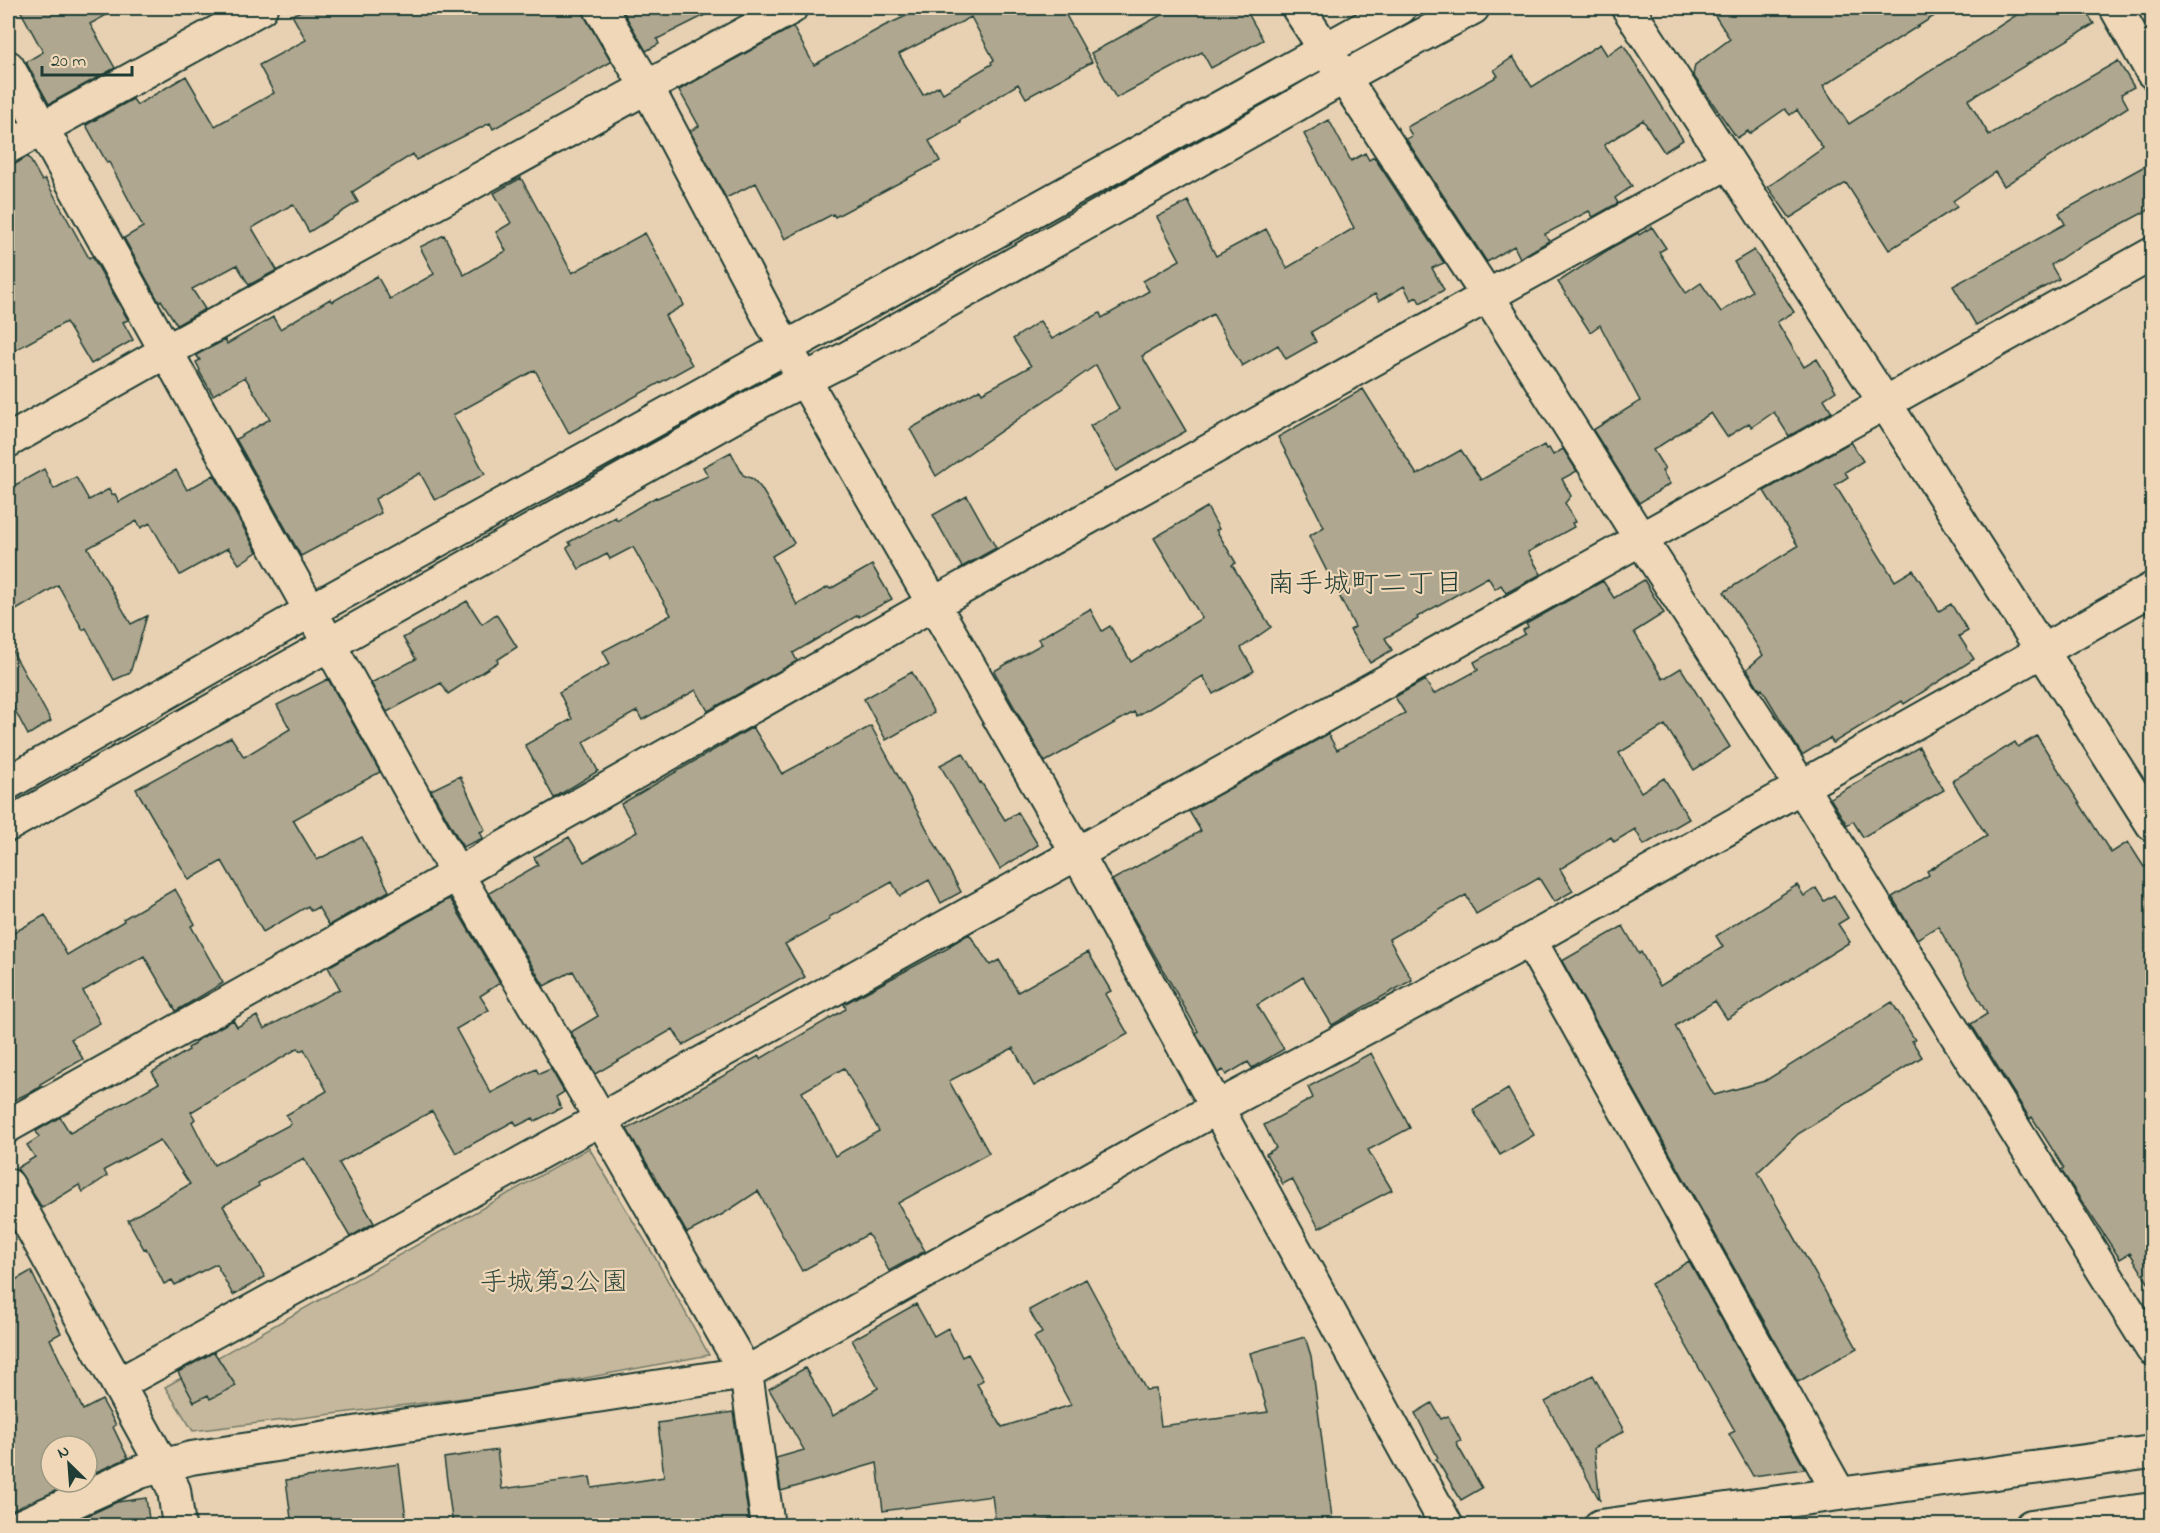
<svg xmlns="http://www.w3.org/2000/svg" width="2160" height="1533" viewBox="0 0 2160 1533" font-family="'Indie Flower','Klee One',sans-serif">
<rect width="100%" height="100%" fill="#e7d1b2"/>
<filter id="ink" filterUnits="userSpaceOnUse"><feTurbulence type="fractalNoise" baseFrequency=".0167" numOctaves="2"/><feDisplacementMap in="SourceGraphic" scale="12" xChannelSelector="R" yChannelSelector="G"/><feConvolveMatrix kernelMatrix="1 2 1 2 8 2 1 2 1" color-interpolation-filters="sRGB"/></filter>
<g filter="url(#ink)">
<path fill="#c6b89d" stroke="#727a68" stroke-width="1.5" d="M 589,1148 L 653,1254 L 709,1355 L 505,1393 L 193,1431 L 165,1387 Z"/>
<path fill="#afa78f" stroke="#1f3d34" stroke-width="1.5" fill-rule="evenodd" d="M 19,8 L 119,8 L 90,24 L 115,68 L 49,104 L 26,62 L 43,52 Z
M 307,8 L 582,8 L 585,17 L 611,62 L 493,129 L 490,123 L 416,160 L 413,154 L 352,192 L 358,202 L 309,232 L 293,204 L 252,228 L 277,270 L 249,285 L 237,265 L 192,289 L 205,309 L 177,325 L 161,300 L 159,302 L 124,238 L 143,227 L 109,162 L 107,163 L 86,125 L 133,99 L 137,105 L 186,76 L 215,126 L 274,93 L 259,65 L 306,40 L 292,15 Z
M 621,8 L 719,8 L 657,39 L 659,44 L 646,51 Z
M 924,8 L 1062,8 L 1092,62 L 1026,98 L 1018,84 L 959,121 L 960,123 L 929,141 L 940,161 L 835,217 L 833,214 L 785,239 L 756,183 L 726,198 L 690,131 L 699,126 L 679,90 L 793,27 L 814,65 L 884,26 ZM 971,17 L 994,60 L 991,62 L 992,64 L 943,93 L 939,86 L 923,95 L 899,54 Z
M 1174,8 L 1245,8 L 1263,40 L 1211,68 L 1202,52 L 1116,98 L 1091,53 Z
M 1710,8 L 1947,8 L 1823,86 L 1849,124 L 2027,8 L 2084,8 L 2094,24 L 1968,100 L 1989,135 L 2118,61 L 2134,87 L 2121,94 L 2128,107 L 2004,186 L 1995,172 L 1953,201 L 1957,207 L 1889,250 L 1846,183 L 1790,218 L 1768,187 L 1823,148 L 1797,110 L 1790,115 L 1785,109 L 1749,134 L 1748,131 L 1737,138 L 1693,75 L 1695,65 L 1730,39 Z
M 1600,44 L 1607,55 L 1623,44 L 1683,140 L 1664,152 L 1643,120 L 1604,145 L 1632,186 L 1615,198 L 1618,203 L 1593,217 L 1589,211 L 1545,234 L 1549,241 L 1520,258 L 1514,246 L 1487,262 L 1406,139 L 1412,136 L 1407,127 L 1498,76 L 1494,70 L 1513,57 L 1532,87 Z
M 8,103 L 18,121 L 8,127 Z
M 1329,120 L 1351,161 L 1365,153 L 1369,160 L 1374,157 L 1444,263 L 1432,268 L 1444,290 L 1420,303 L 1417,297 L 1411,300 L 1404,286 L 1379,301 L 1375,294 L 1311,332 L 1316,342 L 1286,359 L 1278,345 L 1242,366 L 1213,314 L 1142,356 L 1186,431 L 1116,471 L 1090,426 L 1119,409 L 1096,365 L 936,476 L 910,429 L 980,389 L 982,393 L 1031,366 L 1013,339 L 1040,321 L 1052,339 L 1100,313 L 1102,318 L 1149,291 L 1143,281 L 1180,260 L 1157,217 L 1188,201 L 1216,256 L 1266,229 L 1287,268 L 1354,228 L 1304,134 Z
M 28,156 L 42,181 L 45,179 L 89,258 L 92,256 L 128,320 L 123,322 L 133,340 L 91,364 L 66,322 L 8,354 L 8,165 L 17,163 Z
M 2152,162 L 2152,208 L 2075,249 L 2051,265 L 2059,279 L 1976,325 L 1953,286 L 2065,224 L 2059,213 Z
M 521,178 L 572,273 L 645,233 L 684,305 L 665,316 L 692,365 L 569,433 L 535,370 L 453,415 L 485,474 L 435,500 L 420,473 L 375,499 L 381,513 L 301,556 L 236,439 L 270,419 L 245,377 L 213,395 L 199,371 L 200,370 L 196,362 L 200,360 L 196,355 L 225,340 L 227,344 L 273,317 L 280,329 L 330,299 L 332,302 L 377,276 L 390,299 L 434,274 L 420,247 L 444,235 L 464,275 L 506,251 L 496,232 L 511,223 L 494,193 Z
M 1652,227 L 1666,248 L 1659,252 L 1686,293 L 1701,283 L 1721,312 L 1752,291 L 1734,262 L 1754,250 L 1794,312 L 1777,322 L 1804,367 L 1817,359 L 1836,391 L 1824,399 L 1832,412 L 1789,436 L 1774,412 L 1752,427 L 1749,423 L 1727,437 L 1711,413 L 1653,450 L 1665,469 L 1662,471 L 1670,484 L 1639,503 L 1593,430 L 1640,401 L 1600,325 L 1590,332 L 1558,282 L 1614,246 L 1638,233 L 1639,235 Z
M 1363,389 L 1417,475 L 1461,450 L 1481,480 L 1544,445 L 1546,449 L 1549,448 L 1553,455 L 1563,449 L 1577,471 L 1562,479 L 1571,496 L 1565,503 L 1576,522 L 1572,523 L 1574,527 L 1528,552 L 1541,574 L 1506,593 L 1501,585 L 1495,589 L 1488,577 L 1417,617 L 1418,619 L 1385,638 L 1392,650 L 1370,663 L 1350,630 L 1355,627 L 1309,536 L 1324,527 L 1278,437 Z
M 1851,442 L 1863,461 L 1845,472 L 1848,477 L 1835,485 L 1895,581 L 1913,570 L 1939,611 L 1951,604 L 1968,631 L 1959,636 L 1974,659 L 1904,704 L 1902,701 L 1833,743 L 1830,738 L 1802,755 L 1762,689 L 1760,690 L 1747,669 L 1763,655 L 1724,592 L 1798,546 L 1764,491 Z
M 731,452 L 743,475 L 753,479 L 761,488 L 794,543 L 772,556 L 797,605 L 828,587 L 830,589 L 872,565 L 892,599 L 859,617 L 858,615 L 793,653 L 797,661 L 708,711 L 696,690 L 642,720 L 637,711 L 583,742 L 598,771 L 554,798 L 525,745 L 572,719 L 559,692 L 610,664 L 603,651 L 671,615 L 633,547 L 610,559 L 607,554 L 579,569 L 567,548 L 571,545 L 569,542 L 615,517 L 617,520 L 656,497 L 657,498 L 708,476 L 703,467 Z
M 44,469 L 54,489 L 76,477 L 89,500 L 109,489 L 112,495 L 115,494 L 119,502 L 176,470 L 187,490 L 214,475 L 257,552 L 239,564 L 228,548 L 180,575 L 150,523 L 141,528 L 137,521 L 88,548 L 131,624 L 147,616 L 130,673 L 114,680 L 86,628 L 83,630 L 58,585 L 8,615 L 8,489 Z
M 967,496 L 996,548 L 962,567 L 933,515 Z
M 1207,507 L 1219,529 L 1216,530 L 1236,563 L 1232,565 L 1271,627 L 1241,648 L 1254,671 L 1213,694 L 1203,676 L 1137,716 L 1134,712 L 1045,762 L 994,671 L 1042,644 L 1038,639 L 1090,609 L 1102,631 L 1110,626 L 1131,662 L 1202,618 L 1154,538 Z
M 1644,580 L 1664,613 L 1634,632 L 1663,679 L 1681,668 L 1730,747 L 1694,770 L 1665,725 L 1619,753 L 1641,792 L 1664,778 L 1689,819 L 1644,845 L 1635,829 L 1614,842 L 1611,837 L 1560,869 L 1573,891 L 1554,902 L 1539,878 L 1476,914 L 1466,895 L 1389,939 L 1412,980 L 1332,1025 L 1303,977 L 1257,1005 L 1284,1049 L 1252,1068 L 1248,1062 L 1226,1075 L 1223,1070 L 1218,1073 L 1196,1033 L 1198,1031 L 1112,880 L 1201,831 L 1189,811 L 1328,734 L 1337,750 L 1405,713 L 1395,697 L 1425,680 L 1434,694 L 1478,670 L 1474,662 L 1525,634 L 1523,630 L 1528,627 L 1526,624 L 1603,581 L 1614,598 Z
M 467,601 L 482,624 L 496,614 L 517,647 L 497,660 L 498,662 L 448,694 L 441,683 L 387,712 L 371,683 L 416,659 L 403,638 Z
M 8,643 L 51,721 L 28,735 L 8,697 Z
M 912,672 L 934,713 L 886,740 L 864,699 Z
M 328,679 L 380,772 L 293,820 L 317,860 L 362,837 L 389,891 L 329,925 L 318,907 L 311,911 L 308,906 L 263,932 L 222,861 L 189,880 L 136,789 L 231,737 L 244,757 L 290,729 L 277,705 Z
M 871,726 L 961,892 L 941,903 L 929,880 L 900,896 L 892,882 L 829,917 L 830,920 L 785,944 L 805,977 L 683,1045 L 673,1029 L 595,1074 L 571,1032 L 598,1016 L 573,971 L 544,986 L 489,893 L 538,865 L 534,857 L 569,837 L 584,862 L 637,832 L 621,804 L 753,727 L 782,774 Z
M 2037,736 L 2111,853 L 2128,842 L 2144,867 L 2152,862 L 2152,1289 L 2130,1253 L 2120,1259 L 2061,1170 L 2064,1168 L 2032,1117 L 2030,1119 L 1971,1024 L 1987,1014 L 1938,926 L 1917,939 L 1892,897 L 1929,875 L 1927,871 L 1987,836 L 1952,781 L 2015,742 L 2018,747 Z
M 1919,747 L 1944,790 L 1863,837 L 1853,821 L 1847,825 L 1830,798 Z
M 963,753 L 980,783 L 981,782 L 1005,820 L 1018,812 L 1038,845 L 1000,869 L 940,765 Z
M 460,776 L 485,830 L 480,832 L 483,838 L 463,847 L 431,790 Z
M 1797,885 L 1804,896 L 1816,888 L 1824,901 L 1834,895 L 1848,918 L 1838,924 L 1850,942 L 1727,1019 L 1715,1001 L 1675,1026 L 1714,1095 L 1765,1081 L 1892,1002 L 1915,1040 L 1912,1041 L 1922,1057 L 1798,1134 L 1758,1172 L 1857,1348 L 1798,1382 L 1562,961 L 1623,926 L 1639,954 L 1641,952 L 1660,986 L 1723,947 L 1716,936 Z
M 175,889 L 195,924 L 191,926 L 223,983 L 176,1011 L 144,956 L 83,991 L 100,1023 L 71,1039 L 83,1059 L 40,1084 L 41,1087 L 8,1103 L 8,936 L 45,915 L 67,955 L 124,921 L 123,919 Z
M 449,899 L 451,900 L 500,983 L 480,996 L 489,1010 L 456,1029 L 491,1093 L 536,1069 L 539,1074 L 551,1069 L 564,1092 L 556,1097 L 561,1108 L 535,1121 L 533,1118 L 517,1126 L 514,1121 L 456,1153 L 432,1111 L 339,1163 L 374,1223 L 350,1237 L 304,1158 L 258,1183 L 259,1186 L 223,1206 L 265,1277 L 233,1295 L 216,1264 L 175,1285 L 172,1280 L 164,1284 L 146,1248 L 144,1249 L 128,1220 L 190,1184 L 160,1140 L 104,1170 L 107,1176 L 83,1192 L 79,1185 L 42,1208 L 17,1168 L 35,1157 L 27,1145 L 39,1137 L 36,1131 L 60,1117 L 70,1133 L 159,1083 L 152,1072 L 189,1050 L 188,1048 L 195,1044 L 194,1042 L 233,1020 L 237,1027 L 257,1016 L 264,1029 L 340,989 L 328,967 ZM 298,1048 L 300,1051 L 304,1049 L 327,1091 L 286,1115 L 291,1124 L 214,1165 L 192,1122 L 195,1119 L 191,1112 Z
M 969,934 L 990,965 L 999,960 L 1018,992 L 1088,952 L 1111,991 L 1105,994 L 1128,1034 L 1034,1086 L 1013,1048 L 949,1081 L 989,1153 L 898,1203 L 925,1251 L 889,1271 L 868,1234 L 802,1271 L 758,1191 L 723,1214 L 687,1233 L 627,1129 L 759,1056 L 760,1059 L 846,1009 L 844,1004 L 950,947 L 949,946 ZM 844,1068 L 879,1131 L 835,1156 L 802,1092 Z
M 1371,1053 L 1410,1128 L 1368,1150 L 1392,1190 L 1319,1228 L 1292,1179 L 1283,1184 L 1266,1154 L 1276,1148 L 1264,1125 L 1313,1098 L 1308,1087 Z
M 1508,1089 L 1534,1135 L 1500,1155 L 1473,1110 Z
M 1689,1261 L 1805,1469 L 1753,1476 L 1729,1434 L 1735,1431 L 1651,1284 Z
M 31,1271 L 61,1333 L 50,1339 L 83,1410 L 102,1400 L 116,1425 L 113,1427 L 128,1458 L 87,1476 L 87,1446 L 51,1446 L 51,1482 L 74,1482 L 8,1514 L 8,1284 Z
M 1086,1279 L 1146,1390 L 1156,1389 L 1161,1426 L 1268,1412 L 1250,1353 L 1305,1337 L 1311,1356 L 1333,1526 L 1067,1526 L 1066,1518 L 996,1525 L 992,1496 L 883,1511 L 877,1463 L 781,1491 L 776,1458 L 804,1450 L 769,1389 L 805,1368 L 833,1416 L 878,1388 L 852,1340 L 916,1304 L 934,1336 L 948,1328 L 962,1357 L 968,1354 L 983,1380 L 977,1384 L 1002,1427 L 1071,1405 L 1034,1337 L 1042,1333 L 1029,1310 Z
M 214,1352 L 236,1386 L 210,1399 L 208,1395 L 194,1402 L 178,1372 Z
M 1593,1375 L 1624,1431 L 1594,1448 L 1600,1501 L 1545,1402 Z
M 1432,1403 L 1441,1419 L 1448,1416 L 1461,1441 L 1456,1443 L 1482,1488 L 1461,1500 L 1436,1459 L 1438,1458 L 1415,1413 Z
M 733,1412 L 750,1526 L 606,1526 L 605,1522 L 578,1526 L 453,1526 L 444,1458 L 497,1450 L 502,1489 L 590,1477 L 592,1488 L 664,1477 L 658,1423 Z
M 399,1464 L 407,1526 L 365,1526 L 364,1520 L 319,1526 L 292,1526 L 286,1480 Z
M 146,1498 L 150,1526 L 65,1526 L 117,1502 Z"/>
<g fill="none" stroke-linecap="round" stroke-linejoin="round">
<g stroke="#1f3d34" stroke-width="36">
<path id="minor" d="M 600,8 L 647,87 L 774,327 L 1077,853 L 1447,1526
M 1298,8 L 1487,295 L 1640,538 L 1801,786 L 2152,1349
M 1628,8 L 1885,403 L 2152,824
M 2116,8 L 2152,72
M 8,67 L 457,874 L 601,1119 L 746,1373 L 768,1526
M 8,147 L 261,8
M 8,441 L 165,352 L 791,8
M 8,783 L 310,611 L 1400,8
M 8,825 L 760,402 L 847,358 L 1296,105 C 1354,70 1414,40 1473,8
M 1530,940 L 1839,1493
M 8,1126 L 457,874 L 933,604 L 1727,163
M 8,1185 L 163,1466 L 174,1490 L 179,1526
M 119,1384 L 601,1119 L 2152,254
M 20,1526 L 140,1472 L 191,1458 L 746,1373 L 1218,1107 L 1530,940 L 2152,589
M 1600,1526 L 2152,1452
M 2031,1526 L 2152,1509"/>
</g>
<use href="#minor" stroke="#efd7b7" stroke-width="32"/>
</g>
</g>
<g text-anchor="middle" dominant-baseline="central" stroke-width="4.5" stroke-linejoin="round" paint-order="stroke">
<g font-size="27" fill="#30493e" stroke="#efd7b7">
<text x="554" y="1283">手城第2公園</text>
</g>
<g font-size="28" fill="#1f3d34" stroke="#efd7b7">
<text x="1365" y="585">南手城町二丁目</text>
</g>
</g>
<rect width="2160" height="1533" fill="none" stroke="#efd7b7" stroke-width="30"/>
<rect x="15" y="15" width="2130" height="1503" fill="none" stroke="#1f3d34" stroke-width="2" filter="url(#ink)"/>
<g transform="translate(69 1464) rotate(335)"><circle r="28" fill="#efd7b7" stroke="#9c9983" stroke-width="1.5"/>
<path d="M0-4.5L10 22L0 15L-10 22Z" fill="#1f3d34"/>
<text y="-9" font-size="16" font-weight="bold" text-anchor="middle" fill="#1f3d34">N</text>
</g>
<path d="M42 66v9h90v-9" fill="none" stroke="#1f3d34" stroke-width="3"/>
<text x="51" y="66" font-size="18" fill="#1f3d34" stroke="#efd7b7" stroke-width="4.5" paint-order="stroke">20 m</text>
</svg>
